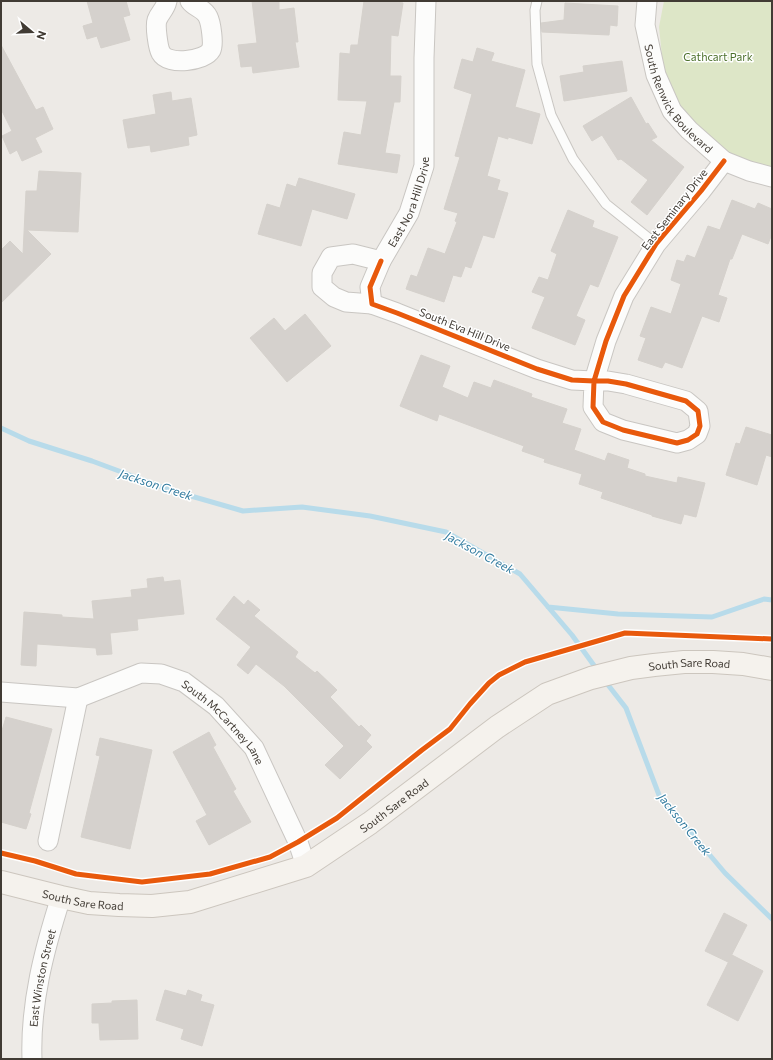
<svg xmlns="http://www.w3.org/2000/svg" width="773" height="1060" viewBox="0 0 773 1060" font-family="Commissioner,sans-serif">
<rect width="100%" height="100%" fill="#edeae6"/>
<path fill="#dde6c7" d="M 664,1 L 772,1 L 772,174 L 752,168 L 709,142 L 677,102 L 667,79 L 662,56 L 659,27 Z"/>
<g fill="none" stroke-linecap="round" stroke-linejoin="round">
<path stroke="#b8dbea" stroke-width="5" d="M 1,428 L 29,441 L 92,461 L 170,490 L 243,511 L 302,507 L 370,516 L 446,532 L 520,574 L 572,635 L 598,671
M 548,607 L 618,614 L 712,617 L 764,599 L 772,600
M 605,681 L 626,708 L 659,795 L 725,873 L 772,919"/>
</g>
<path fill="#d5d1cd" stroke="#d5d1cc" d="M 87,1 L 126,1 L 130,15 L 123,17 L 130,40 L 101,48 L 97,36 L 87,39 L 83,26 L 93,23 Z
M 252,1 L 279,1 L 279,10 L 294,8 L 298,42 L 295,42 L 299,67 L 253,73 L 252,66 L 241,67 L 238,45 L 257,43 Z
M 364,1 L 396,1 L 396,2 L 403,3 L 398,36 L 391,35 L 390,76 L 401,76 L 400,102 L 394,102 L 385,153 L 400,155 L 397,173 L 338,164 L 344,132 L 361,135 L 367,101 L 338,100 L 340,53 L 350,54 L 351,45 L 358,45 Z
M 565,3 L 618,6 L 617,26 L 610,25 L 609,35 L 542,32 L 541,23 L 564,20 Z
M 1,45 L 36,110 L 43,107 L 53,129 L 35,138 L 42,152 L 22,161 L 17,150 L 10,154 L 2,136 L 12,131 L 1,109 Z
M 477,48 L 494,53 L 491,61 L 525,70 L 515,107 L 540,114 L 532,144 L 508,137 L 508,139 L 498,136 L 487,176 L 500,180 L 497,190 L 508,193 L 494,238 L 483,235 L 471,268 L 465,266 L 461,277 L 453,275 L 444,302 L 406,289 L 411,275 L 417,277 L 428,248 L 445,254 L 457,222 L 455,221 L 458,213 L 444,209 L 460,157 L 455,156 L 472,94 L 454,88 L 462,59 L 473,62 Z
M 622,61 L 627,91 L 564,101 L 560,76 L 584,72 L 583,66 Z
M 171,92 L 172,101 L 191,98 L 197,135 L 188,137 L 189,145 L 151,152 L 150,145 L 128,148 L 123,120 L 156,114 L 153,95 Z
M 631,97 L 646,124 L 648,123 L 657,137 L 651,140 L 684,167 L 647,215 L 631,202 L 648,180 L 621,159 L 618,160 L 602,135 L 592,141 L 583,126 Z
M 39,171 L 81,173 L 78,232 L 27,230 L 51,254 L 1,303 L 1,250 L 10,241 L 23,254 L 26,191 L 37,191 Z
M 299,178 L 355,194 L 347,219 L 312,209 L 301,246 L 258,234 L 267,204 L 280,208 L 287,184 L 296,187 Z
M 732,200 L 755,209 L 758,203 L 772,209 L 772,234 L 768,244 L 742,234 L 732,259 L 730,259 L 718,295 L 727,298 L 719,322 L 702,316 L 682,368 L 665,362 L 662,368 L 638,360 L 646,338 L 640,336 L 651,307 L 671,314 L 681,284 L 671,280 L 677,260 L 684,262 L 687,255 L 695,258 L 708,226 L 720,230 Z
M 568,210 L 594,221 L 592,227 L 618,237 L 598,287 L 590,284 L 576,316 L 585,320 L 575,345 L 532,328 L 545,297 L 532,292 L 539,277 L 548,280 L 557,254 L 551,251 Z
M 305,314 L 331,346 L 287,382 L 250,338 L 274,318 L 285,331 Z
M 421,355 L 450,366 L 442,387 L 468,398 L 474,382 L 491,388 L 494,380 L 532,394 L 531,397 L 567,409 L 562,423 L 581,429 L 574,450 L 605,461 L 608,453 L 629,460 L 627,468 L 645,474 L 645,476 L 677,483 L 678,477 L 705,483 L 696,517 L 684,514 L 681,524 L 652,516 L 652,515 L 601,498 L 603,492 L 579,484 L 582,474 L 544,462 L 545,459 L 522,451 L 524,446 L 439,414 L 437,421 L 400,406 Z
M 746,427 L 772,435 L 772,457 L 766,455 L 757,485 L 726,475 L 736,443 L 740,444 Z
M 163,577 L 164,582 L 180,580 L 184,614 L 137,619 L 138,630 L 110,633 L 112,654 L 97,655 L 96,648 L 37,644 L 36,666 L 21,665 L 24,612 L 62,615 L 62,617 L 94,619 L 92,601 L 132,597 L 131,590 L 148,588 L 147,579 Z
M 234,596 L 244,605 L 248,600 L 260,610 L 254,616 L 298,652 L 295,657 L 315,673 L 317,671 L 337,690 L 330,697 L 359,727 L 361,725 L 371,735 L 366,741 L 372,747 L 340,779 L 325,765 L 344,746 L 284,686 L 256,664 L 248,674 L 237,665 L 251,647 L 216,619 Z
M 6,717 L 52,729 L 29,813 L 31,814 L 26,829 L 1,822 L 1,734 Z
M 209,732 L 216,745 L 213,747 L 236,789 L 233,791 L 251,822 L 209,845 L 196,821 L 207,815 L 173,752 Z
M 100,738 L 152,750 L 130,849 L 81,837 L 100,756 L 96,755 Z
M 724,913 L 747,925 L 728,962 L 705,951 Z
M 732,955 L 763,971 L 738,1021 L 707,1005 Z
M 165,990 L 186,996 L 188,990 L 202,995 L 200,1001 L 214,1005 L 202,1046 L 181,1039 L 184,1029 L 156,1020 Z
M 137,1000 L 138,1039 L 100,1040 L 99,1023 L 92,1023 L 92,1004 L 112,1003 L 112,1001 Z"/>
<g fill="none" stroke-linecap="round" stroke-linejoin="round">
<g stroke="#c9c6c2" stroke-width="11">
<path id="service" d="M 537,1 L 535,10 L 537,64 L 551,115 L 573,159 L 606,204 L 656,244"/>
</g>
<g stroke="#c9c6c2" stroke-width="21">
<g id="minor">
<path d="M 167,1 C 165,10 160,12 157,20 C 155,26 158,48 161,53 C 168,66 205,61 211,50 C 214,44 211,23 208,17 C 204,8 195,8 190,1"/>
<path id="s1" d="M 647,1 L 645,25 L 656,75 L 672,111 L 689,130 L 724,161 L 749,171 L 772,177"/>
<path d="M 381,261 L 370,287 L 372,304 L 397,313 L 537,369 L 572,380 L 594,381 L 608,381 L 626,384 L 686,401 L 698,411 L 700,426 L 697,434 L 688,440 L 677,443 L 623,430 L 603,422 L 593,407 L 594,381 L 606,341 L 624,296 L 656,244 L 701,191 L 724,161"/>
<path id="s2" d="M 372,304 L 346,302 L 334,297 L 322,287 L 322,273 L 331,257 L 353,254 L 381,261 L 409,213 L 424,166 L 424,58 L 426,1"/>
<path id="s3" d="M 1,692 L 78,698 L 141,673 L 161,674 L 184,682 L 216,706 L 254,748 L 298,842 L 306,866"/>
<path d="M 48,841 L 78,698"/>
<path id="s4" d="M 32,1059 C 30,1004 44,950 61,897"/>
</g>
</g>
<g stroke="#ccc6be" stroke-width="24">
<g id="secondary">
<path id="s5" d="M 1,882 L 61,897 L 89,903 L 119,905 L 152,906 L 190,902 L 306,866 L 370,823 L 497,727 L 547,694 L 591,678 L 631,668 L 654,665 L 684,662 L 713,662 L 743,664 L 772,669"/>
</g>
</g>
<use href="#service" stroke="#fcfcfb" stroke-width="9"/>
<use href="#minor" stroke="#fcfcfb" stroke-width="19"/>
<use href="#secondary" stroke="#f5f2ed" stroke-width="22"/>
<g stroke="#fff" stroke-width="8">
<path id="cycleway" d="M 381,261 L 370,287 L 372,304 L 397,313 L 537,369 L 572,380 L 594,381 L 608,381 L 626,384 L 686,401 L 698,411 L 700,426 L 697,434 L 688,440 L 677,443 L 623,430 L 603,422 L 593,407 L 594,381 L 606,341 L 624,296 L 656,244 L 701,191 L 724,161
M 1,853 L 35,861 L 76,874 L 142,882 L 210,874 L 270,857 L 298,842 L 337,818 L 422,750 L 450,729 L 470,704 L 489,683 L 499,675 L 525,662 L 625,633 L 772,639"/>
</g>
<use href="#cycleway" stroke="#e8590c" stroke-width="5"/>
</g>
<g text-anchor="middle" dominant-baseline="central" stroke-width="3" stroke-linejoin="round" paint-order="stroke">
<g font-size="11" fill="#4b6f2b" stroke="#fff">
<text x="718" y="56">Cathcart Park</text>
</g>
<g font-size="11" fill="#413b34" stroke="#fff">
<text stroke="none"><textPath href="#s1" startOffset="107">South Renwick Boulevard</textPath></text>
<text stroke="none"><textPath href="#s2" startOffset="204">East Nora Hill Drive</textPath></text>
<text transform="translate(674 209) rotate(-52)">East Seminary Drive</text>
<text transform="translate(465 329) rotate(22)">South Eva Hill Drive</text>
<text stroke="none"><textPath href="#s5" startOffset="756">South Sare Road</textPath></text>
<text stroke="none"><textPath href="#s3" startOffset="246">South McCartney Lane</textPath></text>
<text stroke="none"><textPath href="#s5" startOffset="420">South Sare Road</textPath></text>
<text stroke="none"><textPath href="#s5" startOffset="84">South Sare Road</textPath></text>
<text stroke="none"><textPath href="#s4" startOffset="82">East Winston Street</textPath></text>
</g>
<g font-size="12" font-style="italic" fill="#327b9f" stroke="#fff">
<text transform="translate(156 484) rotate(18)">Jackson Creek</text>
<text transform="translate(480 552) rotate(28)">Jackson Creek</text>
<text transform="translate(685 824) rotate(51)">Jackson Creek</text>
</g>
</g>
<rect width="773" height="1060" fill="none" stroke="#413b34" stroke-width="4"/>
<g transform="translate(32 32) rotate(109)" stroke="#ffffff" stroke-width="3" paint-order="stroke">
<path d="M0-3L7 15L0 10L-7 15Z" fill="#413b34"/>
<text y="-6" font-size="11" font-weight="bold" text-anchor="middle" fill="#413b34">N</text>
</g>
</svg>
